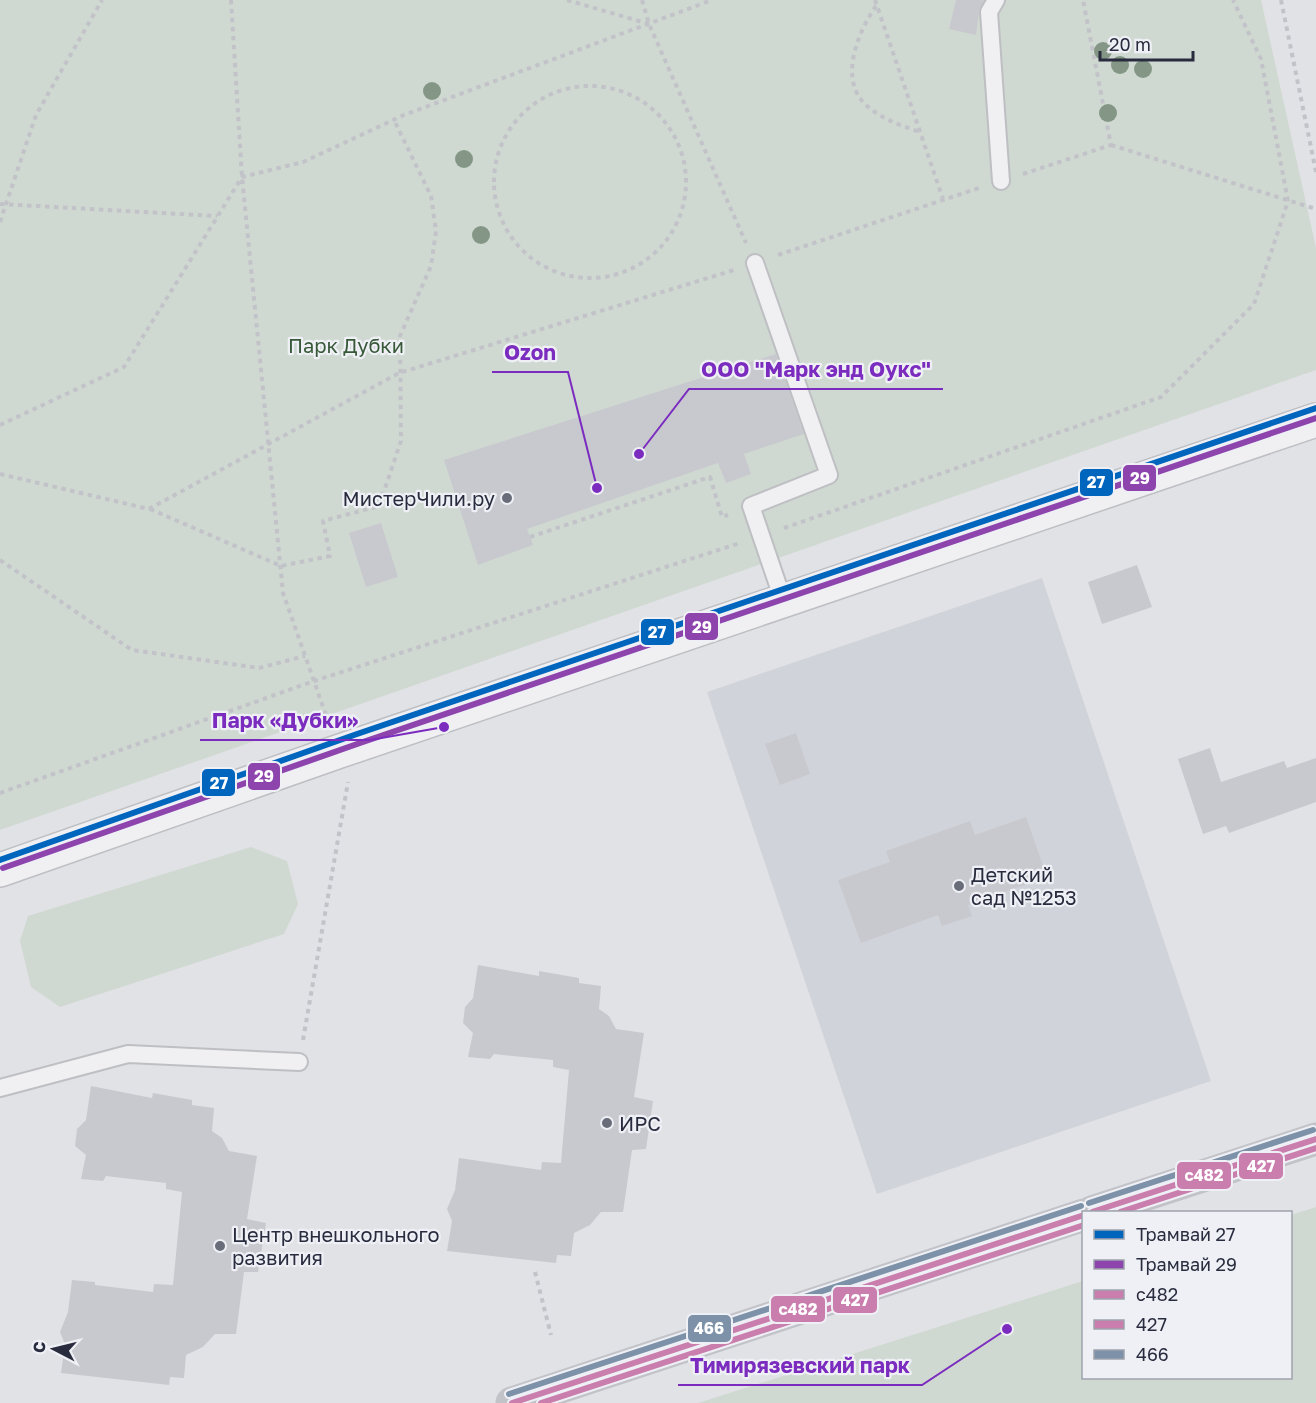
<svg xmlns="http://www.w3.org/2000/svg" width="1316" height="1403" viewBox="0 0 1316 1403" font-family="'Golos Text',sans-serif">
<rect width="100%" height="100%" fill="#e1e2e6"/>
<path fill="#d1d3da" d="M 1042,578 L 1211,1081 L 877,1194 L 707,692 Z"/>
<path fill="#d0d9d1" d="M 0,0 L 1261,0 L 1316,248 L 1316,370 L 0,830 Z
M 251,847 L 287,861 L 298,904 L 284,934 L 60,1007 L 31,987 L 20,941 L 28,916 Z
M 1316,1207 L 1316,1403 L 698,1403 L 1083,1281 L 1084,1378 L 1290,1378 L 1291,1215 Z"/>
<path fill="#c8c9ce" d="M 956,0 L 984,0 L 979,12 L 976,35 L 949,29 Z
M 776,354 L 804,434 L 744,454 L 751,474 L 726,483 L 718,463 L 527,529 L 533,545 L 478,565 L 444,460 Z
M 381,523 L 398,577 L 366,587 L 349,533 Z
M 1137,565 L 1152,607 L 1102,624 L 1088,582 Z
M 796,733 L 810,774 L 780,785 L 765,744 Z
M 1210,748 L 1221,782 L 1284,761 L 1287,768 L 1316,758 L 1316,802 L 1229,833 L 1226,826 L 1203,834 L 1178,759 Z
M 1026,817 L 1047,877 L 968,905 L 972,916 L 942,926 L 938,915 L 861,943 L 838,880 L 890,862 L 886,851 L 970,821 L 975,835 Z
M 478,965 L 539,976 L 539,971 L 579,978 L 579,983 L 601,986 L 599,1009 L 609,1016 L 616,1029 L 644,1033 L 634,1097 L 653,1101 L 646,1149 L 632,1150 L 623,1212 L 601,1212 L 590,1225 L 574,1233 L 571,1256 L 557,1255 L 556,1263 L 447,1251 L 452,1221 L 447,1209 L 455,1190 L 459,1158 L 541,1170 L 542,1162 L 561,1163 L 569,1070 L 553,1067 L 553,1060 L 494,1054 L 490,1059 L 468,1057 L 473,1033 L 463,1023 L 465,1007 L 473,998 Z
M 91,1086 L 152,1098 L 153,1093 L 192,1100 L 192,1105 L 214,1108 L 212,1131 L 222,1138 L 229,1151 L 257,1156 L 247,1219 L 266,1223 L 258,1272 L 244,1272 L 236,1334 L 215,1334 L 203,1347 L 186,1355 L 184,1378 L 170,1377 L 169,1385 L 61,1373 L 65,1344 L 60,1332 L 68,1312 L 72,1280 L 95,1282 L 95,1285 L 153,1292 L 154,1284 L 173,1285 L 182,1192 L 166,1189 L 166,1183 L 106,1176 L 103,1181 L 81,1179 L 86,1155 L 75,1146 L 77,1129 L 86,1120 Z"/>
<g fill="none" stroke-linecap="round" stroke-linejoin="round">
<g stroke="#bebfc3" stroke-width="20">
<path id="lane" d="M 996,0 L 989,12 L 1001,181
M 755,263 L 829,475 L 751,506 L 783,600
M 0,1088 L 128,1054 L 299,1062"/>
</g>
<g stroke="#bebfc3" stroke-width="36">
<path id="street" d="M 0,870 L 340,751 L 1316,420"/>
</g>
<path stroke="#c2c3c9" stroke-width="4" stroke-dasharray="4.5 4.5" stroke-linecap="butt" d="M 231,0 L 242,177 L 283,593 L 328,721
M 567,0 L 649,24
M 642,0 L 649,24 L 746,243
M 875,0 L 943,199
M 1281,0 L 1316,172
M 876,6 C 858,32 838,79 866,105 C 881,119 902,126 920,132
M494 182a96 96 0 1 1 192 0a96 96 0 1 1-192 0Z
M 1111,145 L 1316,209
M 1023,174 L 1111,145 L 1083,0
M 0,204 L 217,216
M 0,222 L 36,115 L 102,0
M 778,255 L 979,188
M 0,425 L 124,367 L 242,177 L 303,162 L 404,115 L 712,0
M 0,474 L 149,509 L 399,373 L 734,270
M 150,509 L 281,566 L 330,556 L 323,521 L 379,506 L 401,441 L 400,336 L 431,266 L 436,231 L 431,196 L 394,120
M 784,528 L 1161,397 L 1254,304 L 1288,201 L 1261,59 L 1233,0
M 530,537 L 710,477 L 722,517 L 728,515
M 0,560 L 132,650 L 259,668 L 305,656
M 0,793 L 314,681 L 740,543
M 303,1040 L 348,782
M 535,1272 L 551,1335"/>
<use href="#lane" stroke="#f0f0f2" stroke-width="16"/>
<use href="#street" stroke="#f0f0f2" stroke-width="33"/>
<path stroke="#c2c3c8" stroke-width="33" d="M 1092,1212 L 1316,1139
M 512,1403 L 1084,1215"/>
<g stroke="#eef0f5" stroke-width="10">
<path id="bus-1" d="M 1092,1212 L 1316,1139
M 512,1403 L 1084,1215"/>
</g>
<g stroke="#eef0f5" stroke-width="10">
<path id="bus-2" d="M 1120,1212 L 1316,1148
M 541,1403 L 1084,1225"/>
</g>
<g stroke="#eef0f5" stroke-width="10">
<path id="bus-3" d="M 1089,1203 L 1313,1130
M 509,1394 L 1081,1206"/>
</g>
<use href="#bus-1" stroke="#ca7ead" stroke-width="6"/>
<use href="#bus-2" stroke="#ca7ead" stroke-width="6"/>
<use href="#bus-3" stroke="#7d92a8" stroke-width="6"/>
<g stroke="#eef0f5" stroke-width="10">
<path id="tram-1" d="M 0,860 L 357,734 L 1316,408"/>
</g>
<g stroke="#eef0f5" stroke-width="10">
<path id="tram-2" d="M 3,868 L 360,743 L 1316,418"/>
</g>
<use href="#tram-1" stroke="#0065bd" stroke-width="6"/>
<use href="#tram-2" stroke="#8e44ad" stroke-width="6"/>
</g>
<g fill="#849786">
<circle cx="1103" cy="51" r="9"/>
<circle cx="1120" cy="65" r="9"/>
<circle cx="1143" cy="69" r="9"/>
<circle cx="432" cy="91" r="9"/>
<circle cx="1108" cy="113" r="9"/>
<circle cx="464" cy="159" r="9"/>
<circle cx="481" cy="235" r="9"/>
</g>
<g fill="#696c79" stroke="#eef0f5" stroke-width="2">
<circle cx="507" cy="498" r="6"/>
<circle cx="959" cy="886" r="6"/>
<circle cx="607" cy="1123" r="6"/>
<circle cx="220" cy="1246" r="6"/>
</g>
<g text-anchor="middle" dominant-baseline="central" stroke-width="4.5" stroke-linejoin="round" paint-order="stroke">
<g font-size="20" fill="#375937" stroke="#eef0f5">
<text x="346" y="345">Парк Дубки</text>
</g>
<g font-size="20" fill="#292c3e" stroke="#eef0f5" text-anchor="start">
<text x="495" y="498" text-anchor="end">МистерЧили.ру</text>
<text x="971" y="874">Детский<tspan x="971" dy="23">сад №1253</tspan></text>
<text x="619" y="1123">ИРС</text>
<text x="232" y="1234">Центр внешкольного<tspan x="232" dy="23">развития</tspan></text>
</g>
</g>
<path fill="none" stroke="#7b2cbf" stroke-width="2" d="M597 488L568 372H492M639 454L689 389H943M444 727L370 740H200M1007 1329L922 1385H678"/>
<g fill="#7b2cbf" stroke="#eef0f5" stroke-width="2">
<circle cx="597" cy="488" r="6"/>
<circle cx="639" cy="454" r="6"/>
<circle cx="444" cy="727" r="6"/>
<circle cx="1007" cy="1329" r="6"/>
</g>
<g font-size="21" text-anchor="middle" font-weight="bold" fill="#7b2cbf" stroke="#eef0f5" stroke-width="4.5" stroke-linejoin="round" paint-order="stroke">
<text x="530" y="360">Ozon</text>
<text x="816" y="377">ООО "Марк энд Оукс"</text>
<text x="285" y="728">Парк «Дубки»</text>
<text x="800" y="1373">Тимирязевский парк</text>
</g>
<g stroke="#eef0f5" stroke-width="2">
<rect x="1122" y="464" width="35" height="28" rx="6" fill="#8e44ad"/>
<rect x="1079" y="468" width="35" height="29" rx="6" fill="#0065bd"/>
<rect x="684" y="612" width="35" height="29" rx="6" fill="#8e44ad"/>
<rect x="640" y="618" width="35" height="28" rx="6" fill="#0065bd"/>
<rect x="247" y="762" width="34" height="29" rx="6" fill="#8e44ad"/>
<rect x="201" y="768" width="35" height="29" rx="6" fill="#0065bd"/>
<rect x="1238" y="1152" width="46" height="28" rx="6" fill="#ca7ead"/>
<rect x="1176" y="1161" width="56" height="29" rx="6" fill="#ca7ead"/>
<rect x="832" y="1286" width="46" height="28" rx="6" fill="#ca7ead"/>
<rect x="770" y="1295" width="56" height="28" rx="6" fill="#ca7ead"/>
<rect x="687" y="1314" width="45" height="29" rx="6" fill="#7d92a8"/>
</g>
<g font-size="16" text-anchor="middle" font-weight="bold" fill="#fff">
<text x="1140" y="484">29</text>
<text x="1096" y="488">27</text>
<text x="702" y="633">29</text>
<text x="657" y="638">27</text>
<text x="264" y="782">29</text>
<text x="219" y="789">27</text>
<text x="1261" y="1172">427</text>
<text x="1204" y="1181">с482</text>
<text x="855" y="1306">427</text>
<text x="798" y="1315">с482</text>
<text x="709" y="1334">466</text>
</g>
<rect x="1082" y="1211" width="210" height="168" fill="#eef0f5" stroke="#9fa2ac" stroke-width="1.5"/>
<rect x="1094" y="1230" width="30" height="9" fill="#0065bd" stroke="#9fa2ac" stroke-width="1.5"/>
<text x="1136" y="1241" font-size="18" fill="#292c3e">Трамвай 27</text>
<rect x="1094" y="1260" width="30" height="9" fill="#8e44ad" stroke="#9fa2ac" stroke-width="1.5"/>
<text x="1136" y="1271" font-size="18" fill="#292c3e">Трамвай 29</text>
<rect x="1094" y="1290" width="30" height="9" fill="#ca7ead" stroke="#9fa2ac" stroke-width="1.5"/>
<text x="1136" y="1301" font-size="18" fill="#292c3e">с482</text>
<rect x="1094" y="1320" width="30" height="9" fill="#ca7ead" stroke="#9fa2ac" stroke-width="1.5"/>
<text x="1136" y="1331" font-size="18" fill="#292c3e">427</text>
<rect x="1094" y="1350" width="30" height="9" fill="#7d92a8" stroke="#9fa2ac" stroke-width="1.5"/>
<text x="1136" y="1361" font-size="18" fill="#292c3e">466</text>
<g transform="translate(54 1349) rotate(277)" stroke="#eef0f5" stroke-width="4.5" paint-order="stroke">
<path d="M0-4.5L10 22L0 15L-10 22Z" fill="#292c3e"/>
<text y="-9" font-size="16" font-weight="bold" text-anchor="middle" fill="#292c3e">С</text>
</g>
<path d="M1100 51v9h93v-9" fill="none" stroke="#292c3e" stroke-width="3"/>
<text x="1109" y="51" font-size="18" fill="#292c3e" stroke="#eef0f5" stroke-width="4.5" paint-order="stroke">20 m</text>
</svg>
